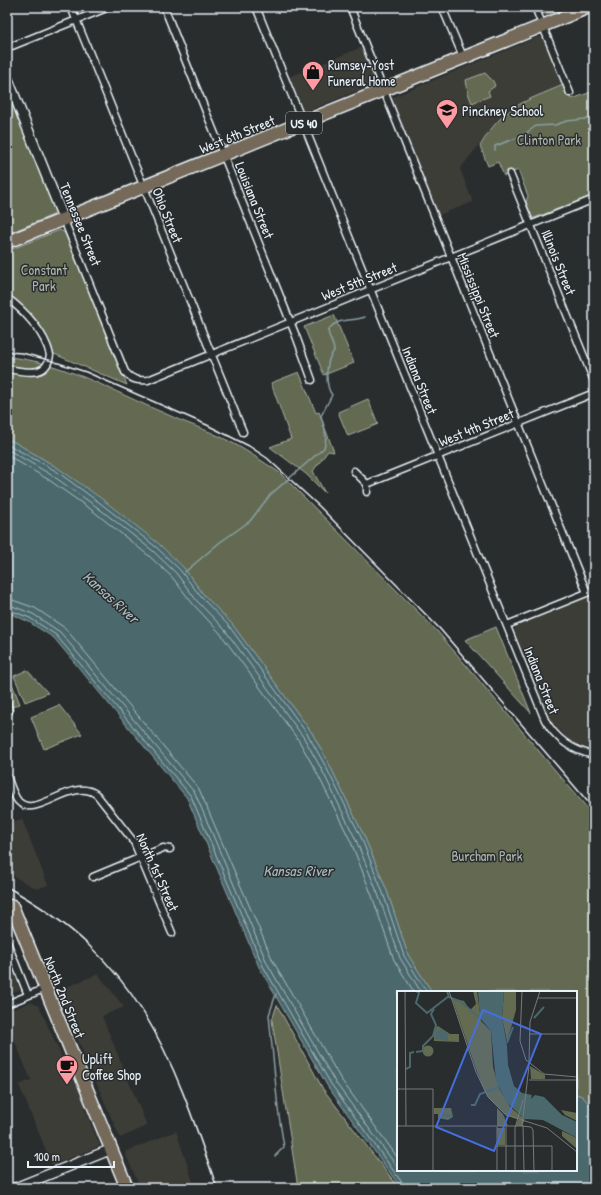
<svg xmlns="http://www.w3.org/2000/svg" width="601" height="1195" viewBox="0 0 601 1195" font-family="'Patrick Hand',sans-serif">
<rect width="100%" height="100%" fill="#2a2d2e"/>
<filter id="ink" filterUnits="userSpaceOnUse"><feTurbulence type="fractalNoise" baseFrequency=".025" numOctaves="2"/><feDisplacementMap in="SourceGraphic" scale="8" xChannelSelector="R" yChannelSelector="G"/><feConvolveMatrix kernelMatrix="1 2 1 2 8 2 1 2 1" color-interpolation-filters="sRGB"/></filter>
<g filter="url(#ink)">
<path fill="#3c3c38" d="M 594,16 L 594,37 L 587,20 Z
M 538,37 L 544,39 L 563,85 L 515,106 L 504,113 L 460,169 L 473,202 L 439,215 L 392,100 L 393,97 Z
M 362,47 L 375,79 L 374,84 L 308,111 L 303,110 L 289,77 Z
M 594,593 L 594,750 L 572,743 L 551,722 L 545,711 L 514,631 L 517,625 Z
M 22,819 L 48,885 L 37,889 L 15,877 L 7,857 L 7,825 Z
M 8,959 L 20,990 L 7,995 L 7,960 Z
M 98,974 L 124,1007 L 102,1016 L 147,1126 L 120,1138 L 57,991 Z
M 30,1002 L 39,1006 L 66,1066 L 70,1064 L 87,1106 L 84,1107 L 100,1146 L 52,1165 L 19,1085 L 31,1080 L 7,1023 L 7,1012 Z
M 176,1131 L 195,1188 L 140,1188 L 125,1152 Z"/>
<path fill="#636b51" stroke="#a6aea4" d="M 540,7 L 567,7 L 549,14 L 543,14 Z
M 485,73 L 493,81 L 495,86 L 488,91 L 490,96 L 472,103 L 468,93 L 466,80 Z
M 563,85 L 567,95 L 570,94 L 572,99 L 594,91 L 594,195 L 534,218 L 532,217 L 526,202 L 528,196 L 518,170 L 504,176 L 498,162 L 488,166 L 480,146 C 504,105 522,103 563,85 Z
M 7,88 L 56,210 L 53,215 L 7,234 Z
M 60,230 L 65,233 L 127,385 L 52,353 L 31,317 L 21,306 L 7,295 L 7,251 Z
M 334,315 L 354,363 L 324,375 L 304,327 Z
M 7,357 C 62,361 114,392 164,413 C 184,423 206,429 225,439 C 245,449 262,461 280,473 L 437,631 L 594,816 L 594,1109 L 582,1096 L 576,1094 L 576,992 L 432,992 L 408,955 L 387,891 L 364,836 L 330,766 L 312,733 L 232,624 L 204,595 L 183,567 L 58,468 L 16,443 L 7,439 Z
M 299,372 L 316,413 L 319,412 L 334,452 L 328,451 L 313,471 L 325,493 L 306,474 L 270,447 L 291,439 L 271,383 Z
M 368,399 L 378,424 L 348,436 L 338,412 Z
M 496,627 L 531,713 L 465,640 Z
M 27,670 L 48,693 L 25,702 L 14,676 Z
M 7,671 L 20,704 L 7,709 Z
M 59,705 L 82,734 L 44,749 L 31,717 Z
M 277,1005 L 323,1089 L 399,1188 L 298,1188 L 272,1020 Z"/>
<path fill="#4b696d" stroke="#8a9fa5" d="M 7,439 L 16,443 L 58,468 L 102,499 L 159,544 L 183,567 L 204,595 L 232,624 L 312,733 L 330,766 L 364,836 L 387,891 L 408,955 L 432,992 L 398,992 L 398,1170 L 576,1170 L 576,1094 L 582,1096 L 594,1109 L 594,1188 L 401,1188 L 328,1087 L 259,967 L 187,798 L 54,638 L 29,622 L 7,612 Z"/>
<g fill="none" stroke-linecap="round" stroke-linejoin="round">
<path stroke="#a9bbc0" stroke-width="1" d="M 7,444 L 56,471 L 100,503 L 156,547 L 180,570 L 201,597 L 229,626 L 308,735 L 326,767 L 361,837 L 383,893 L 404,956 L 427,992
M 7,449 L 53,476 L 97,507 L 153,551 L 176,573 L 197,601 L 225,630 L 304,738 L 322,770 L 356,840 L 378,894 L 400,958 L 421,992
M 7,455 L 49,480 L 93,511 L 149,556 L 172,577 L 193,604 L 220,633 L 299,741 L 317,773 L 351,842 L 372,896 L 394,960 L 414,992
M 7,598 L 35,608 L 65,628 L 199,789 L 273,961 L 340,1078 L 398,1158
M 7,604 L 33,614 L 60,632 L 195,793 L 267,963 L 335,1082 L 398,1168
M 7,609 L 30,618 L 56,635 L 191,796 L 263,966 L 331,1084 L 403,1184 L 404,1188"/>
<path stroke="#8a9fa5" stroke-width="1.5" d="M 495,150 L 495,146 L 522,136 L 536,126 L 555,125 L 567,121 L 594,118
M 185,572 L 219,543 L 250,521 L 270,495 L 324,448 C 328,437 324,427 321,416 L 332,395 C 325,386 325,360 334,351 C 334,344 329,339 328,331 C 336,317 352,322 365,317
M 275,1156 L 284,1147 L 278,1109 L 269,1015 L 276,994"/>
<path stroke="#464a4c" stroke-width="12" stroke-dasharray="12 6" stroke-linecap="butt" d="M 7,895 L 12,906"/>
<g stroke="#e8f1f8" stroke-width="9">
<path id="street" d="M 71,7 L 243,432
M 164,7 L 296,336 L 312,380
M 256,7 L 545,720 C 556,739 573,751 594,755
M 350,7 L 587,593
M 442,7 L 464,59
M 535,7 L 570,93
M 7,48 L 109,7
M 510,174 L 594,381
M 64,220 L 125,372 C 132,380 138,381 148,380 L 594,199
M 7,298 C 25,311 45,333 50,355 C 47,379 24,371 7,369
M 354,471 L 367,484 L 367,492
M 367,484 L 594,393
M 507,625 L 594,590
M 7,702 L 9,711 L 7,715
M 7,776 C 10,784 13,795 18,801 C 36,821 72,775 97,795 L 134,842 L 172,933
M 93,877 L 163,848 L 170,849
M 7,942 L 28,995
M 7,1004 L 46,988"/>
</g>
<g stroke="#e8f1f8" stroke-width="12">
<path id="secondary" d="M 7,77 L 64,220
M 15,1188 L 112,1149"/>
</g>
<g stroke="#e8f1f8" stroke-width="15">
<path id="highway" d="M 7,242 L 589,7
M 12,906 L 127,1188"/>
</g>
<use href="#street" stroke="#2a2d2e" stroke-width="6"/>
<use href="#secondary" stroke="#2a2d2e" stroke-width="9"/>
<use href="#highway" stroke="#746a5a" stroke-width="12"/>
<path stroke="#e8f1f8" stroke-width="1.5" d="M 7,352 L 22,353 L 49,360 L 86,372 L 207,425 L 249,446 L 267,458 L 320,507 L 440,629 L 594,809
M 7,887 C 140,960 171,1053 217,1188"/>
</g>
</g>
<defs>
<g id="shop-pin" transform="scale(1.15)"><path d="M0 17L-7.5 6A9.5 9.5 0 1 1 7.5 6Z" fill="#ff9aa2" stroke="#2a2d2e"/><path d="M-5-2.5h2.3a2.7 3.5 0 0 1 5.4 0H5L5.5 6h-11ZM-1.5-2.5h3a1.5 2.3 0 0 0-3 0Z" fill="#111"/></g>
<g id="school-pin" transform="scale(1.15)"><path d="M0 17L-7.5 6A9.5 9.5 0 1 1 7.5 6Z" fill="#ff9aa2" stroke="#2a2d2e"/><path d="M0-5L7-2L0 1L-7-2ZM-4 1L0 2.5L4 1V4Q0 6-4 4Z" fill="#111"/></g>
<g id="cafe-pin" transform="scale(1.15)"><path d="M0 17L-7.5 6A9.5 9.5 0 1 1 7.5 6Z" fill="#ff9aa2" stroke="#2a2d2e"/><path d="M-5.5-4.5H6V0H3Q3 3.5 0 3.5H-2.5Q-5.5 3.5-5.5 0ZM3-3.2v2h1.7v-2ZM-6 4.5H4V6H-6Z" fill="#111"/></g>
</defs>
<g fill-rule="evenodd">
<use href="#shop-pin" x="313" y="72"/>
<use href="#school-pin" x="447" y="110"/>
<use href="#cafe-pin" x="67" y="1066"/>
</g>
<g text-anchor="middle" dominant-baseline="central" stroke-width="3" stroke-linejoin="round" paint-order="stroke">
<rect fill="#2a2d2e" stroke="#afb6bb" stroke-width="1" x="286" y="112" width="36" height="22" rx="3"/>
<g font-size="13" font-weight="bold" fill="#e8f1f8">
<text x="304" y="123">US 40</text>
</g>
<g font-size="14" fill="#e8f1f8" stroke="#2a2d2e" text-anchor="start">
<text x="328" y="64">Rumsey-Yost<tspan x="328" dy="16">Funeral Home</tspan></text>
<text x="462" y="110">Pinckney School</text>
<text x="82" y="1058">Uplift<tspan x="82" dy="16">Coffee Shop</tspan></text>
</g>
<g font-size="14" fill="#e8f1f8" stroke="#2a2d2e">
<text transform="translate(237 134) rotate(-22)">West 6th Street</text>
<text transform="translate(255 200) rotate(68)">Louisiana Street</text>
<text transform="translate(168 215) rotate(68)">Ohio Street</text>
<text transform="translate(81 224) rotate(68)">Tennessee Street</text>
<text transform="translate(559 262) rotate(68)">Illinois Street</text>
<text transform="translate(359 281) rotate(-22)">West 5th Street</text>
<text transform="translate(479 295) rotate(68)">Mississippi Street</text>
<text transform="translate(420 380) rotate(68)">Indiana Street</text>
<text transform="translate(476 427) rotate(-22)">West 4th Street</text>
<text transform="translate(542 680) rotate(68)">Indiana Street</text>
<text transform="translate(158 872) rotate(66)">North 1st Street</text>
<text transform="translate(65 997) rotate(68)">North 2nd Street</text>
</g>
<g font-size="14" fill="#acb5ad" stroke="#2a2d2e">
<text x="549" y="139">Clinton Park</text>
<text x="44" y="269">Constant<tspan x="44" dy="16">Park</tspan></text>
<text x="487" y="855">Burcham Park</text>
</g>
<g font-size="15" font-style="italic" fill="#a9bbc0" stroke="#2a2d2e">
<text transform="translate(111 597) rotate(42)">Kansas River</text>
<text x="298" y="870">Kansas River</text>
</g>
</g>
<g transform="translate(397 991)">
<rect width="180" height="180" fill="#2a2d2e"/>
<path d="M 76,0 L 80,0 L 84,30 L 94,40 L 96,76 L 102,97 L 113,116 L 128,128 L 125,135 L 119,135 L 121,129 L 124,129 L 109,124 L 90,105 L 80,81 L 55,7 L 67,10 L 73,19 L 79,13 ZM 107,0 L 119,0 L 119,19 L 110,51 L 105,26 ZM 41,35 L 53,43 L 62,43 L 62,51 L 37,50 L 37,38 ZM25.5 60a5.5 5.5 0 1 1 11 0a5.5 5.5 0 1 1-11 0ZM 133,75 L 148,84 L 148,88 L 134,88 ZM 37,117 L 54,117 L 56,126 L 51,129 L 41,127 L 41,123 L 37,123 ZM 100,117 L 106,123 L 111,135 L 100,135 ZM 164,119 L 180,122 L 180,130 L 168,124 ZM 100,137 L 108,137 L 108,154 L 101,154 ZM 165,140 L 180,147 L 180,158 L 165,145 Z" fill="#636b51"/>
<path d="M 81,0 L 107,0 L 105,26 L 110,55 L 111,74 L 117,95 L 125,102 L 135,104 L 134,108 L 138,104 L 147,106 L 165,124 L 180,131 L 180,147 L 146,129 L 128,128 L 110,112 L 99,90 L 94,40 L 83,27 ZM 44,37 L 51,43 L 51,50 L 38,48 L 39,41 Z" fill="#4b696d"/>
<path fill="none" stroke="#4b696d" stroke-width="2" d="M 19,0 L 22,2 L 19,12 L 30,22 L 52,5M 50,0 L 52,6 L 64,11 L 83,27M 137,27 L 147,16M 110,52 L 116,36M 19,61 L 26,60 L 26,55 L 36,45 L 39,34 L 34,23 L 37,18M 9,78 L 13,76 L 13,62 L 17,61M 74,114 L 78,114 L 83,103 L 102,96M 43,124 L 55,125"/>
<path fill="none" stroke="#767b7f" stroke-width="1" d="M 8,0 L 9,135M 52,0 L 79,81 L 91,106 L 109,124 L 150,137 L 180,161M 125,0 L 123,50 L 129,69 L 147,83 L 180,86M 141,7 L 180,7M 132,43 L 180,43M 132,71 L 133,31 L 143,0M 132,89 L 180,89M 0,98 L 36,98 L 36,180M 126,134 L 127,180M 0,135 L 125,135M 125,135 L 134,136 L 136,139 L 137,180M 125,135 L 132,75M 118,137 L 126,109M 100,155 L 155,155 L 155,180M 100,180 L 100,136M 109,180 L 109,136M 118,180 L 118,137"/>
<path fill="#466fde" fill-opacity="0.15" stroke="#466fde" stroke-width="2" d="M 86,19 L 144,43 L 97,160 L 39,136 Z"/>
<rect width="180" height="180" fill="none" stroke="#e8f1f8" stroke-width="2"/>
</g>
<rect width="601" height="1195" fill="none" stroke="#2a2d2e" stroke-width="24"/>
<rect x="12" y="12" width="577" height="1171" fill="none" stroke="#e8f1f8" stroke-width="1.5" filter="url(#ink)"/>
<path d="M28 1161v6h86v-6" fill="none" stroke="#e8f1f8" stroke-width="2"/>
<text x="34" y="1161" font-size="12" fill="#e8f1f8" stroke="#2a2d2e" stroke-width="3" paint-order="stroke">100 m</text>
</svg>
